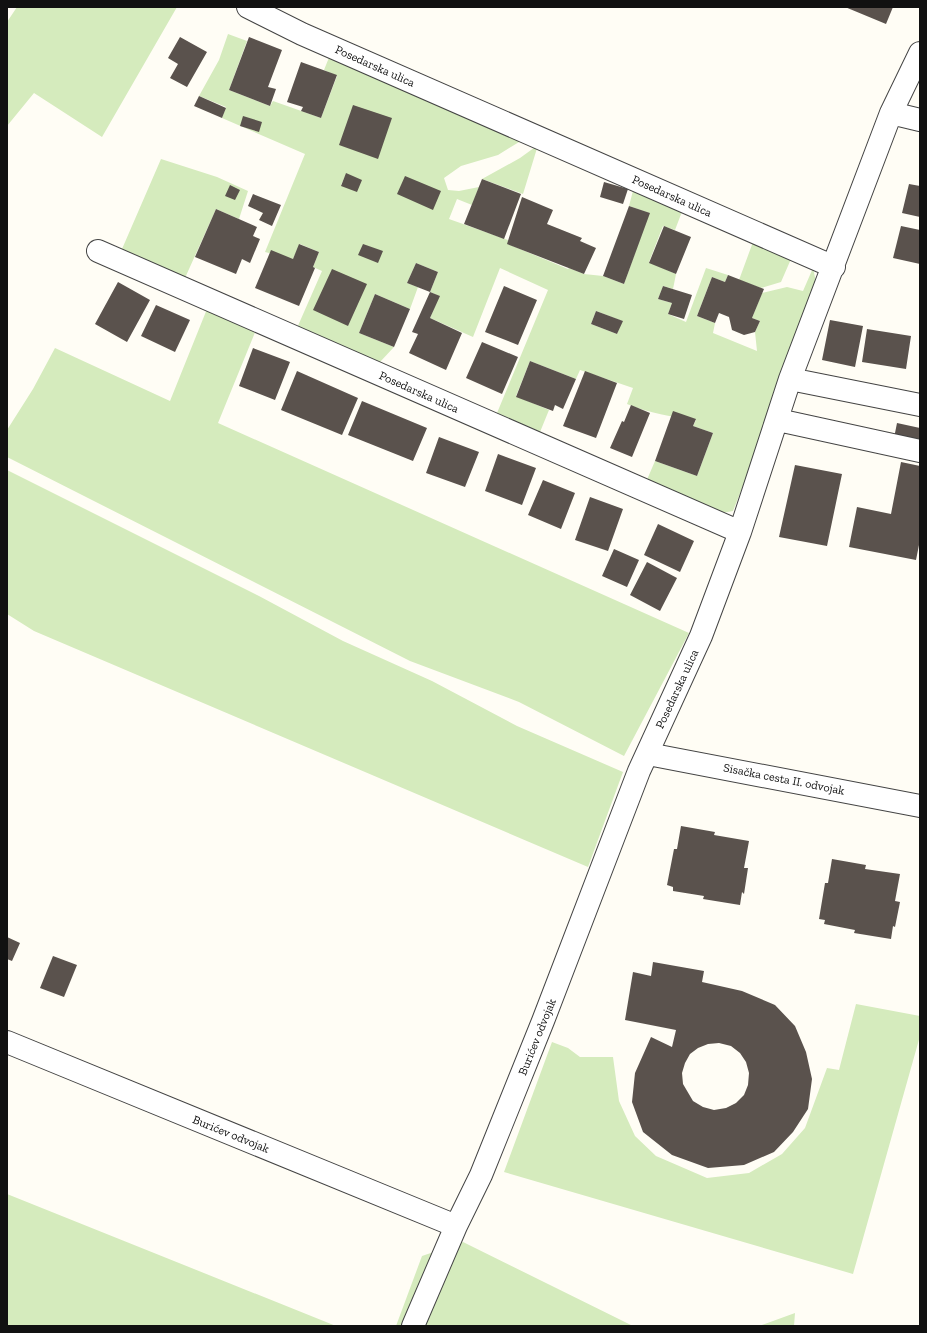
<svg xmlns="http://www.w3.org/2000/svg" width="927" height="1333" viewBox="0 0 927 1333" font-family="'Zilla Slab',serif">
<rect width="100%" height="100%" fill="#fffdf5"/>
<path fill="#d5ebbd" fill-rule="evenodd" d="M 17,7 L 177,7 L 102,137 L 34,93 L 7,126 L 7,22 Z
M 228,34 L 247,41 L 229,90 L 270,106 L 273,101 L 321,118 L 337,76 L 324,70 L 330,55 L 524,139 L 498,155 L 461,166 L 444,178 L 448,190 L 459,191 L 479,187 L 472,205 L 457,199 L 449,219 L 508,240 L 508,244 L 568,269 L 569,268 L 584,274 L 603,276 L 624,284 L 649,213 L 629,206 L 634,187 L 683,209 L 675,230 L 663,226 L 649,262 L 676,274 L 673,289 L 663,286 L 658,299 L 672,303 L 668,314 L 686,322 L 706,268 L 728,275 L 725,282 L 712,277 L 697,316 L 715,323 L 713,333 L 757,351 L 755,332 L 760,321 L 752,318 L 762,293 L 787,287 L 803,291 L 813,268 L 816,282 L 769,420 L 733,511 L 722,513 L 646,482 L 655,461 L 697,476 L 713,433 L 693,426 L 696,420 C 671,417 650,413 627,404 L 633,388 L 580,370 L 576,379 L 530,361 L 516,396 L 549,410 L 540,432 L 497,413 L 548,290 L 500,268 L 473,337 L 430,318 L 439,296 L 430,292 L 438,272 L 416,263 L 407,283 L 418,287 L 410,309 L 375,294 L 359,333 L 394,347 L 380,362 L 297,328 L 322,271 L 313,267 L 319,252 L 300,244 L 293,259 L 265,252 L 305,154 L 222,118 L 226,107 L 199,96 L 219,60 ZM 346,174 L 357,191 L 341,185 ZM 596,311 L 622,321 L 617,334 L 591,324 Z
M 538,145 L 523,194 L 482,179 L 520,158 Z
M 161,159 L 217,177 L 248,191 L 239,219 L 216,209 L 185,278 L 122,249 Z
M 753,242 L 791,259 L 781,282 L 761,288 L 739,280 Z
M 207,309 L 256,330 L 218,423 L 689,633 L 624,756 L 519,702 L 410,661 L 7,457 L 7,430 L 33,389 L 55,348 L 170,401 Z
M 7,470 L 259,596 L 343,641 L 432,681 L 517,726 L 623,772 L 588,867 L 34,631 L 7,614 Z
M 856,1004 L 920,1016 L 920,1036 L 853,1274 L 504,1172 L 552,1042 L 568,1048 L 580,1057 L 613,1057 L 619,1101 L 635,1136 L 656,1156 L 707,1178 L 749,1173 L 782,1154 L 805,1128 L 827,1068 L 839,1070 Z
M 7,1194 L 336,1326 L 9,1326 L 7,1325 Z
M 463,1242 L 633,1326 L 396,1326 L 422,1256 Z
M 795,1313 L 794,1326 L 759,1326 Z"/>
<path fill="#5a524d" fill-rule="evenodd" d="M 845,7 L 893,7 L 886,24 Z
M 180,37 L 207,52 L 187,87 L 170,78 L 178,64 L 168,58 Z
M 249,37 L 282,50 L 268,87 L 276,89 L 270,106 L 229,90 Z
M 301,62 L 337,75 L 321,118 L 301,111 L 303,107 L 287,102 Z
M 199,96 L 226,108 L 222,118 L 194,106 Z
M 353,105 L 392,118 L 378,159 L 339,145 Z
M 243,116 L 262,122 L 259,132 L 240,126 Z
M 346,173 L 362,180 L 357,192 L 341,186 Z
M 405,176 L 441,191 L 433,210 L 397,194 Z
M 482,179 L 521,194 L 504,239 L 464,224 Z
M 604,182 L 628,189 L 623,204 L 600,197 Z
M 909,184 L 920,186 L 920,217 L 902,213 Z
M 230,185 L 240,190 L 235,200 L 225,196 Z
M 253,194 L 281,205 L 272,226 L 259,220 L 263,213 L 248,206 Z
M 522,197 L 553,210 L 547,224 L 582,238 L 580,241 L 596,248 L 584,274 L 507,244 Z
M 629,206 L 650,213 L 624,284 L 603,276 Z
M 216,209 L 257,227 L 253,236 L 260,239 L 250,263 L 242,259 L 236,274 L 195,257 Z
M 664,226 L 691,237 L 676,274 L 649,263 Z
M 901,226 L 920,230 L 920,264 L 893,258 Z
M 299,244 L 319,252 L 313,267 L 315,268 L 299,306 L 255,288 L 271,250 L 293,259 Z
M 363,244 L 383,251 L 378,263 L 358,255 Z
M 416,263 L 438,272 L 430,292 L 407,283 Z
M 332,269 L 367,284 L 348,326 L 313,310 Z
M 728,275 L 764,289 L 752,318 L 760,321 L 755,332 L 744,335 L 732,330 L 729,317 L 719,313 L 715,323 L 697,316 L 712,277 L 725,282 Z
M 118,282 L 150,300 L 127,342 L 95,324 Z
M 504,286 L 537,300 L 518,345 L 485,332 Z
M 663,286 L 692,295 L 684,319 L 668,314 L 672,303 L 658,299 Z
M 430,292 L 440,296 L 430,318 L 462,333 L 446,370 L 409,353 L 418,334 L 412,332 Z
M 375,294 L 410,309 L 394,347 L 359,333 Z
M 156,305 L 190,320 L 175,352 L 141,336 Z
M 596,311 L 623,321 L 617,334 L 591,324 Z
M 830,320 L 863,326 L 855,367 L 822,360 Z
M 867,329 L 911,336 L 906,369 L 862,362 Z
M 482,342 L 518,357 L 502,394 L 466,378 Z
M 253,348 L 290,362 L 275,400 L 239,386 Z
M 530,361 L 576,379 L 563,409 L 555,405 L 553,411 L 516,397 Z
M 297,371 L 358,398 L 342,435 L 281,410 Z
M 585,371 L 617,383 L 596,438 L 563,426 Z
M 362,401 L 427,428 L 413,461 L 348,435 Z
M 631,405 L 650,413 L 632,457 L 610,448 L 622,421 L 624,422 Z
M 673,411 L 696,419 L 693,426 L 713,433 L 697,476 L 655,461 Z
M 897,423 L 920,428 L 920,444 L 894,438 Z
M 439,437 L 479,452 L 465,487 L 426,473 Z
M 498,454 L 536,468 L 522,505 L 485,491 Z
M 901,462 L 920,466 L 920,540 L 916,560 L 849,547 L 857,507 L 891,514 Z
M 795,465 L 842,474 L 827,546 L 779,537 Z
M 543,480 L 575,493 L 561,529 L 528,515 Z
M 590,497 L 623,509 L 608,551 L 575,540 Z
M 658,524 L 694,541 L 680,572 L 644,555 Z
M 614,549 L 639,560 L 627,587 L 602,576 Z
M 647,562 L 677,578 L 660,611 L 630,595 Z
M 681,826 L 715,832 L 714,835 L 749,841 L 744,868 L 748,868 L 744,894 L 742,892 L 740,905 L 703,899 L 704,896 L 673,891 L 673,887 L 667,885 L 674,849 L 677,849 Z
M 832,859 L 866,865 L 865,869 L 900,874 L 895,901 L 900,902 L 895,927 L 893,926 L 891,939 L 854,933 L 855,930 L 824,924 L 825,920 L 819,919 L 825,883 L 828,883 Z
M 7,937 L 20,943 L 12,961 L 7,959 Z
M 53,956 L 77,965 L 64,997 L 40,988 Z
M 653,962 L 704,971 L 702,982 L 742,991 L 775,1005 L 795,1026 L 806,1052 L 812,1079 L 808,1109 L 793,1132 L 774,1152 L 744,1165 L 708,1168 L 672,1155 L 643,1132 L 632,1102 L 635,1073 L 651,1037 L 672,1047 L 676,1030 L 625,1020 L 633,972 L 651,976 ZM 719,1043 L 731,1046 L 740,1053 L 746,1062 L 749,1073 L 748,1085 L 744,1095 L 736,1103 L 726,1108 L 714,1110 L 703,1107 L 693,1101 L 683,1084 L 682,1073 L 685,1063 L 690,1054 L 698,1048 L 708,1044 Z"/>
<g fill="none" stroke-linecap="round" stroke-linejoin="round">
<g stroke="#444" stroke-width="24">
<path id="minor" d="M 248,7 L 302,34 L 834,267
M 891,113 L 920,120
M 98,251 L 740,532
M 790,379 L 920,405
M 778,420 L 920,451
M 648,754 L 920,806
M 7,1042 L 456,1226
M 413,1326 L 456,1226 L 481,1175 L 543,1021 L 639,771 L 701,636 L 740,532 L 790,379 L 891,113 L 920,53"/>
</g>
<use href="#minor" stroke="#fff" stroke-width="22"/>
</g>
<g text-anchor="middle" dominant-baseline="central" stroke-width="4" stroke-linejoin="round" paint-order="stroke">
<g font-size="12" fill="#111" stroke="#fff">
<text transform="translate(375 66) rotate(24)">Posedarska ulica</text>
<text transform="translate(672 196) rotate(24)">Posedarska ulica</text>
<text transform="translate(419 392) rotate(24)">Posedarska ulica</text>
<text transform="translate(677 689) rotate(-65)">Posedarska ulica</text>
<text transform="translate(784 779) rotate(11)">Sisačka cesta II. odvojak</text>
<text transform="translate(537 1037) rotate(-68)">Burićev odvojak</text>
<text transform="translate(231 1134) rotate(22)">Burićev odvojak</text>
</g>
</g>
<rect width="927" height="1333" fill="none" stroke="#111111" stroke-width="16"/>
</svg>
